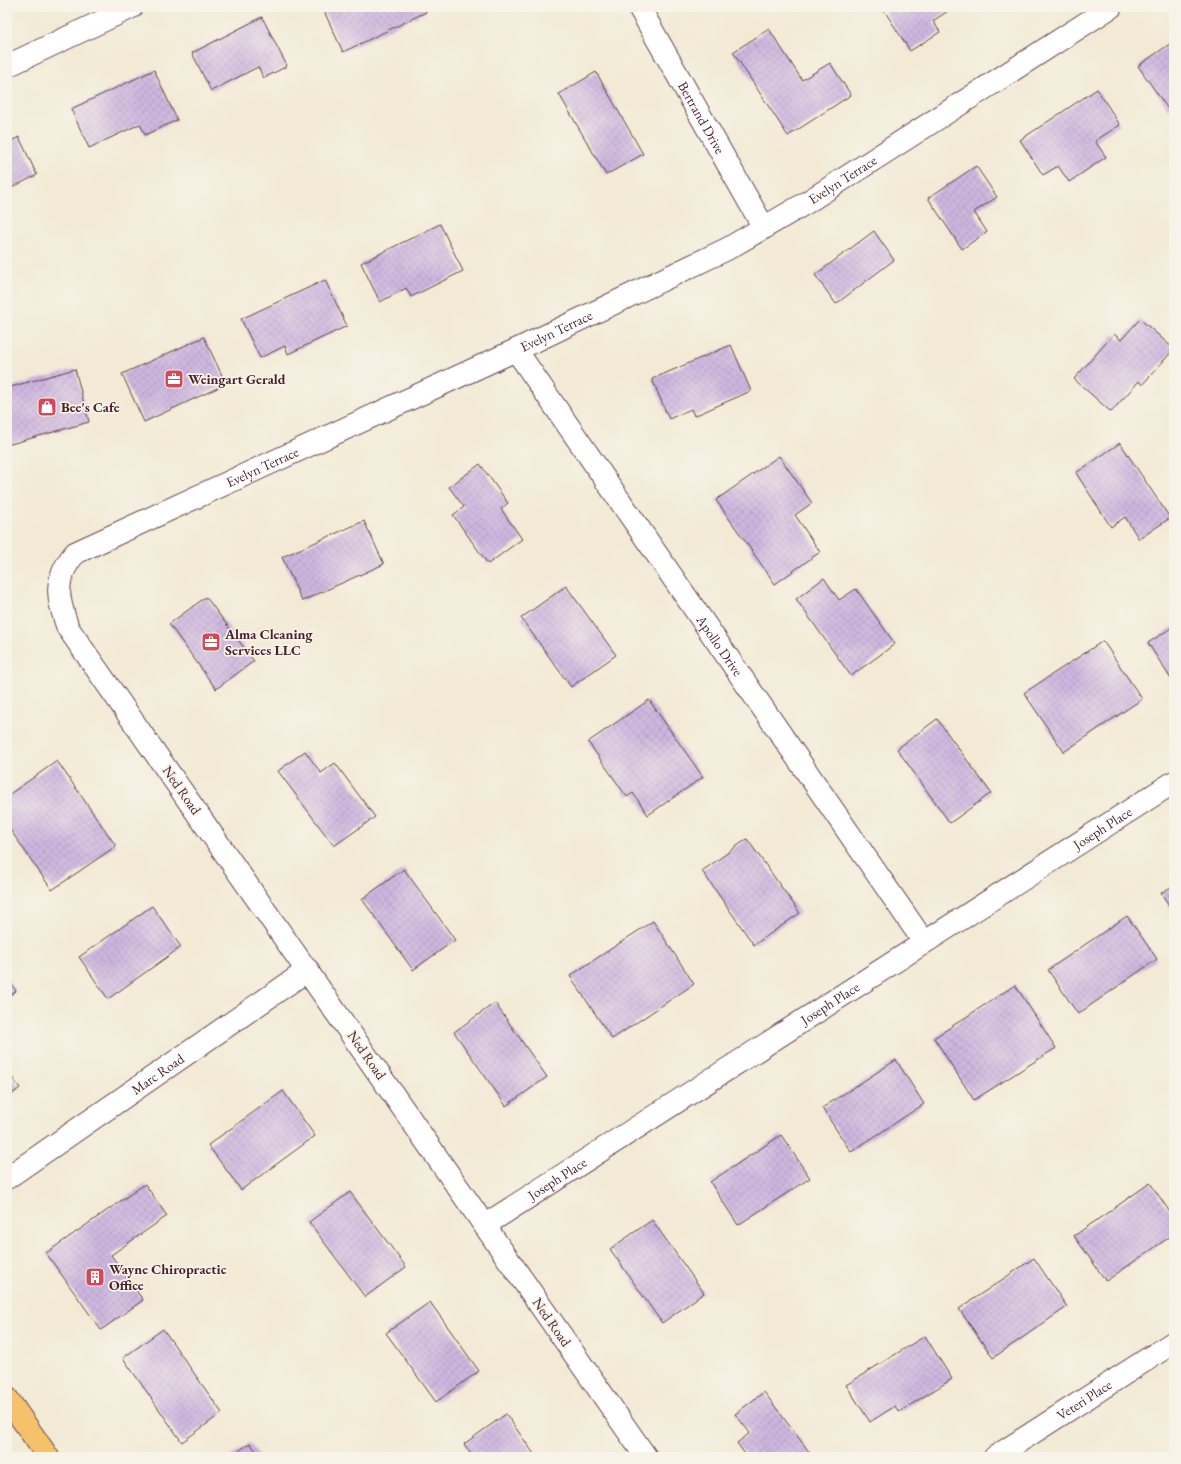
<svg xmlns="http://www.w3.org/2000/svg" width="1181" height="1464" viewBox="0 0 1181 1464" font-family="'EB Garamond',serif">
<defs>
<pattern id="building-cross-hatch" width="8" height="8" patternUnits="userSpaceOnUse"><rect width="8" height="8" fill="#ceb7e0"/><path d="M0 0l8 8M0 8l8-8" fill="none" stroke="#b29dc0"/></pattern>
</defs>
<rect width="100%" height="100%" fill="#f7f3e8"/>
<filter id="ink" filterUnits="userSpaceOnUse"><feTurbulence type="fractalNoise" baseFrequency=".025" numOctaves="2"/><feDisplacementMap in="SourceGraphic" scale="8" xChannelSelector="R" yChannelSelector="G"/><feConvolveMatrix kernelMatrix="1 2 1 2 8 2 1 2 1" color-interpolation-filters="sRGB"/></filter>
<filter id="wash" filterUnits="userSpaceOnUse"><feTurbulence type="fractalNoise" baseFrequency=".012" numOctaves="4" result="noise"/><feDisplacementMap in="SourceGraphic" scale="16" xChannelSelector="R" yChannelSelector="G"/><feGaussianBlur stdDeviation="0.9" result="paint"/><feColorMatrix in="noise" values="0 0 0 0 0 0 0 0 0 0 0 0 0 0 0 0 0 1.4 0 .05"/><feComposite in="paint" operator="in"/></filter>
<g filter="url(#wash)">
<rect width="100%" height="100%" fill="#f2ead5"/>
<g id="blocks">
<path fill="url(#building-cross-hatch)" d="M 322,7 L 424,7 L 426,12 L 343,52 Z
M 882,7 L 954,7 L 933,21 L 940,32 L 910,51 Z
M 262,17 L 287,66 L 264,78 L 258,67 L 211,91 L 192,53 Z
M 769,29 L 802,80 L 830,63 L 851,95 L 788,136 L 733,52 Z
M 1174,41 L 1174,104 L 1168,109 L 1138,66 Z
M 154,70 L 177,120 L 145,135 L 140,124 L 89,148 L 71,109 Z
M 596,72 L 643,154 L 606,175 L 559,94 Z
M 1097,89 L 1120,125 L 1095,141 L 1106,157 L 1069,182 L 1058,166 L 1043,175 L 1020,140 Z
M 19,137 L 37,175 L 7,190 L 7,143 Z
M 976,166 L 997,197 L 974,212 L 987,232 L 962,249 L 928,198 Z
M 440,224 L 463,271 L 411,297 L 406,288 L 380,302 L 361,263 Z
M 874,231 L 894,260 L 836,304 L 815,275 Z
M 325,280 L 347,326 L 288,354 L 285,346 L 260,358 L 241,319 Z
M 1140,319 L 1174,349 L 1142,385 L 1139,381 L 1111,412 L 1074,379 L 1114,334 L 1121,340 Z
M 204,337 L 226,384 L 144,422 L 122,374 Z
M 731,345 L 751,391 L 694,416 L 691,409 L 669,419 L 652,379 Z
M 75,369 L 89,422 L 7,445 L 7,408 L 12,406 L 7,388 Z
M 1120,443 L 1170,518 L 1139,539 L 1125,517 L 1111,527 L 1076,473 Z
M 779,456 L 812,503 L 795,515 L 820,552 L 775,584 L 716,500 Z
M 480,464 L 508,503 L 501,509 L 522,539 L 488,564 L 453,515 L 464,507 L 449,487 Z
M 364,521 L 384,564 L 302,601 L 282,557 Z
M 824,578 L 839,600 L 856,589 L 895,644 L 851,676 L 796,599 Z
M 566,586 L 616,655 L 571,687 L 521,618 Z
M 206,597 L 254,661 L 216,689 L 169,624 Z
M 1174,626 L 1174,677 L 1171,679 L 1148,643 Z
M 1103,641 L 1142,699 L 1064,752 L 1024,693 Z
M 649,700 L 703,777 L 648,815 L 633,793 L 627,797 L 588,742 Z
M 937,719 L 991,793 L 950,823 L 897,749 Z
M 305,751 L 321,773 L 335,763 L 375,817 L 334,846 L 278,771 Z
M 57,761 L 116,846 L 52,890 L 7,825 L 7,796 Z
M 747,839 L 800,913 L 754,945 L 702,871 Z
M 404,869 L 455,940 L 413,970 L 362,899 Z
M 1174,885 L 1174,913 L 1161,893 Z
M 152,906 L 181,947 L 108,999 L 79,957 Z
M 1127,916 L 1157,959 L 1078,1014 L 1048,970 Z
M 653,921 L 694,984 L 612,1039 L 570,976 Z
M 7,978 L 16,991 L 7,998 Z
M 1015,985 L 1056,1048 L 974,1100 L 934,1038 Z
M 495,1003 L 547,1077 L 506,1106 L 454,1032 Z
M 896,1060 L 924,1104 L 851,1152 L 822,1108 Z
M 7,1071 L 20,1088 L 7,1098 Z
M 283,1091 L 315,1136 L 241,1190 L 208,1145 Z
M 781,1135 L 810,1178 L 738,1225 L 710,1182 Z
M 1150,1183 L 1174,1218 L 1174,1234 L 1106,1281 L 1074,1236 Z
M 145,1184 L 167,1216 L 111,1255 L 143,1300 L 101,1330 L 46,1253 Z
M 350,1192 L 406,1267 L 365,1297 L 309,1222 Z
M 652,1220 L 704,1293 L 662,1323 L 610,1249 Z
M 1034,1258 L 1067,1307 L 993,1358 L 959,1309 Z
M 430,1302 L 479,1371 L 436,1402 L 386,1333 Z
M 163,1329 L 222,1413 L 182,1442 L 123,1358 Z
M 925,1336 L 952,1379 L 899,1412 L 895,1406 L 870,1422 L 846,1385 Z
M 764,1392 L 813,1457 L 747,1457 L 737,1443 L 750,1433 L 735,1414 Z
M 506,1414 L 536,1457 L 473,1457 L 464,1444 Z
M 250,1443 L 260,1457 L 230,1457 Z"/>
</g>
</g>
<g filter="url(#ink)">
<use href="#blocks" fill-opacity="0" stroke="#633d44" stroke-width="1"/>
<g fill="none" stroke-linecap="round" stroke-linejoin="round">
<g stroke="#633d44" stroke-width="24">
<g id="minor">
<path id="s1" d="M 639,7 L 764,228"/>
<path d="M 7,66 L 132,7"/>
<path id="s2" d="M 516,350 L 924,942"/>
<path id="s3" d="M 7,1178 L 308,970"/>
<path id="s4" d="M 485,1225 L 1174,782"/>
<path id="s5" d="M 646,1457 L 68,628 C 57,597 53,580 75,553 L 516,350 L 727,249 L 806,203 L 1111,7"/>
<path id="s6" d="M 995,1457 L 1174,1342"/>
</g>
</g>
<g stroke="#633d44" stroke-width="24">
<path id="major" d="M 7,1398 L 48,1457"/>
</g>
<use href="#minor" stroke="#fff" stroke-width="22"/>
<use href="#major" stroke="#f5c16b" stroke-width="22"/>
</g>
</g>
<defs>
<g id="office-square" transform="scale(1)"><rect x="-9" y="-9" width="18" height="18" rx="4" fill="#d1495b" stroke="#f7f3e8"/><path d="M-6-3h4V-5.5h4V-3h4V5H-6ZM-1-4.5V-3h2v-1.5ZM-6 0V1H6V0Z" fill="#fff"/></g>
<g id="shop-square" transform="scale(1)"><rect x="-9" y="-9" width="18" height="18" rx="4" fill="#d1495b" stroke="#f7f3e8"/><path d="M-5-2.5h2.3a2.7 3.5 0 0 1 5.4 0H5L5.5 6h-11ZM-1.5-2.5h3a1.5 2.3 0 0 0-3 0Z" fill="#fff"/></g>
<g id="building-square" transform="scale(1)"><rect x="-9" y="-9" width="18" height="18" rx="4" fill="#d1495b" stroke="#f7f3e8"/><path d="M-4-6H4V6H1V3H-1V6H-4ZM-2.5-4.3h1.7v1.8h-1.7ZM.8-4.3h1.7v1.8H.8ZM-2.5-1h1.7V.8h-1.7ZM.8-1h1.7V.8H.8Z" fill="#fff"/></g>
</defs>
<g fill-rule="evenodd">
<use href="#office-square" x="174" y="379"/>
<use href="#shop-square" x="47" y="407"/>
<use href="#office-square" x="211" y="642"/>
<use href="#building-square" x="95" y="1277"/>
</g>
<g text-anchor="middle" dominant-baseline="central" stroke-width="3.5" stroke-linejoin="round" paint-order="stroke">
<g font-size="14" fill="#4a1f2b" stroke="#f7f3e8">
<text stroke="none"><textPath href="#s1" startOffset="127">Bertrand Drive</textPath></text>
<text stroke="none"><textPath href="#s5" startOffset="1945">Evelyn Terrace</textPath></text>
<text stroke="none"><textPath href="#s5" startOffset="1621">Evelyn Terrace</textPath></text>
<text stroke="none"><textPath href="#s5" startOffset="1297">Evelyn Terrace</textPath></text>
<text stroke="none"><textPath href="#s2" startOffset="359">Apollo Drive</textPath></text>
<text transform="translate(182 790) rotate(55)">Ned Road</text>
<text stroke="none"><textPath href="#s4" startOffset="734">Joseph Place</textPath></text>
<text stroke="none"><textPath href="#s4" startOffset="410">Joseph Place</textPath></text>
<text transform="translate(367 1055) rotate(55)">Ned Road</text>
<text stroke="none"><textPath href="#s3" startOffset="183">Marc Road</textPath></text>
<text stroke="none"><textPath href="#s4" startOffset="86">Joseph Place</textPath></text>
<text transform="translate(552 1322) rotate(55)">Ned Road</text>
<text stroke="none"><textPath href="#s6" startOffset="106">Veteri Place</textPath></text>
</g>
<g font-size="14" font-weight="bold" fill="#4a1f2b" stroke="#f7f3e8" text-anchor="start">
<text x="188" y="379">Weingart Gerald</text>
<text x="61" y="407">Bee's Cafe</text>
<text x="225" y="634">Alma Cleaning<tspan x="225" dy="16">Services LLC</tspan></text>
<text x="109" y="1269">Wayne Chiropractic<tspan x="109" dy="16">Office</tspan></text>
</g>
</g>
<rect width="1181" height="1464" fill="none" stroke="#f7f3e8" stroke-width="24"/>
</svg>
